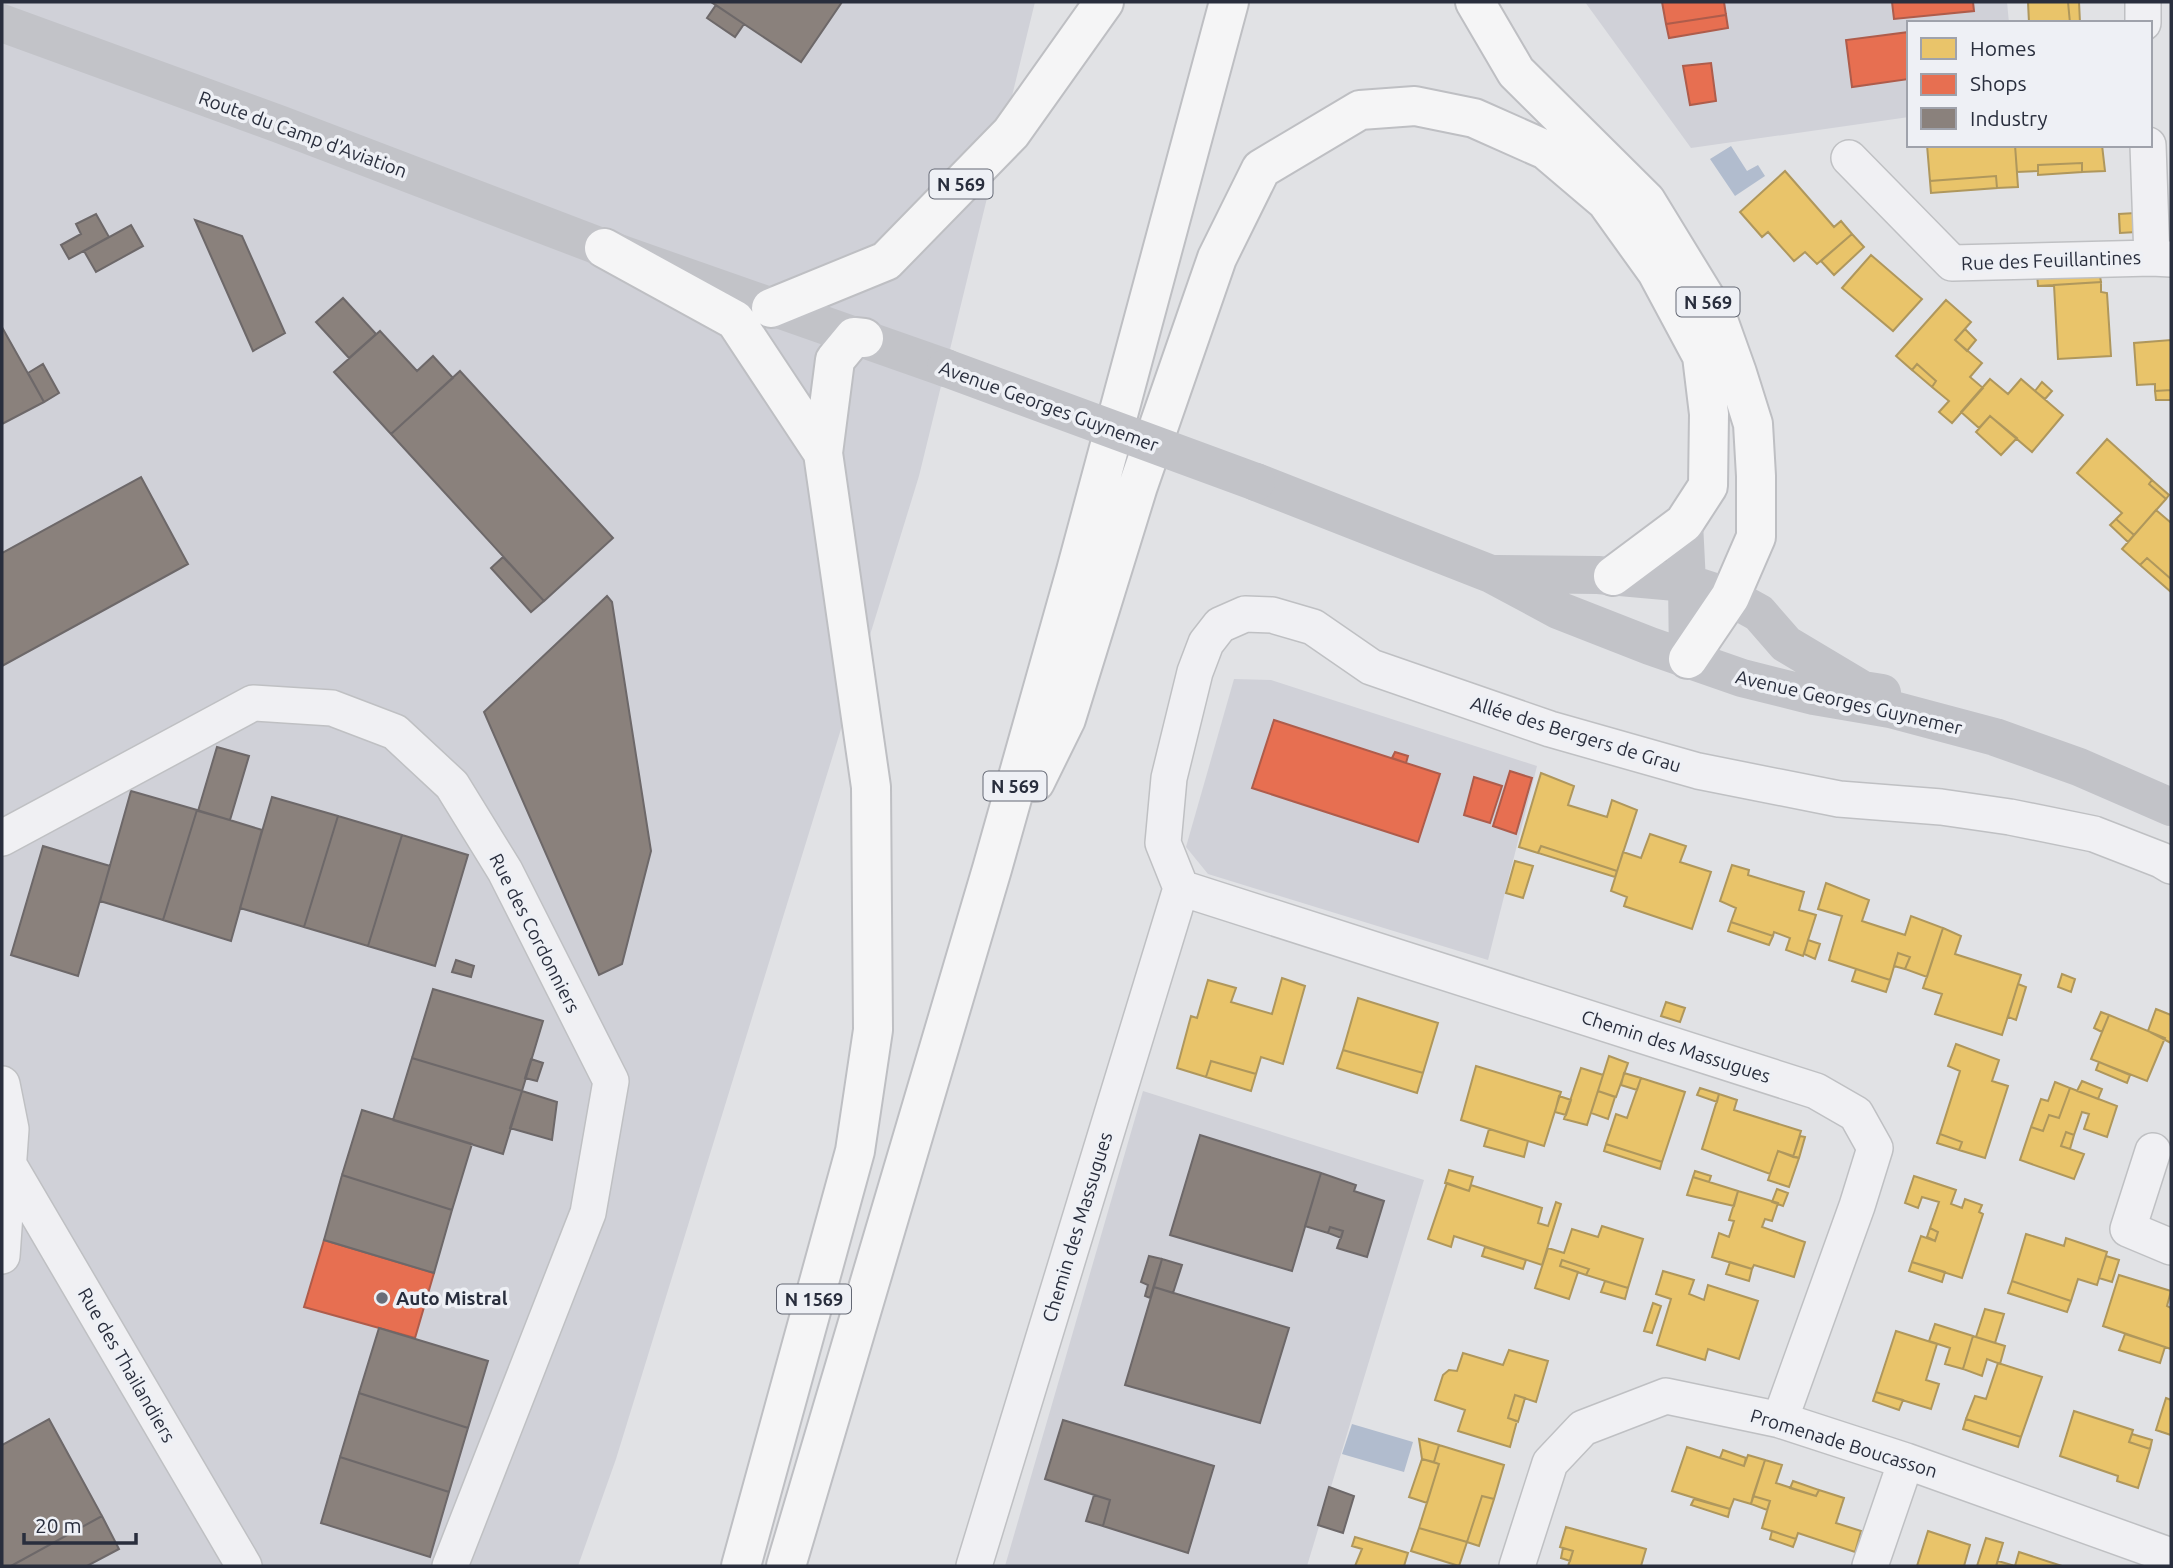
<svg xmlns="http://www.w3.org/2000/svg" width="2173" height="1568" viewBox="0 0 2173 1568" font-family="Ubuntu,sans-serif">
<rect width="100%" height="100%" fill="#e1e2e5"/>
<path fill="#d0d1d8" d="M 2,2 L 1035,2 L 919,476 L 616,1459 L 578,1566 L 2,1566 Z
M 1585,2 L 2007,2 L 2009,23 L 1909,23 L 1909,117 L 1691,148 Z
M 1234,679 L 1271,680 L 1537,766 L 1488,960 L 1208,874 L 1186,847 Z
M 1143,1091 L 1424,1180 L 1307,1566 L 1005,1566 Z"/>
<path fill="#b1bcce" d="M 1731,146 L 1747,171 L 1758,165 L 1765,176 L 1735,196 L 1710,159 Z
M 1352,1424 L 1413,1442 L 1404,1472 L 1342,1454 Z"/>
<path fill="#e9c46a" stroke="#af975c" stroke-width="2" d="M 2028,2 L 2068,2 L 2070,23 L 2029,23 Z
M 2068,2 L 2079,2 L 2080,23 L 2070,23 Z
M 1927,145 L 2015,145 L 2018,187 L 1997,188 L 1996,176 L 1930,181 Z
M 2015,145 L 2102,145 L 2105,171 L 2082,172 L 2082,163 L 2038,165 L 2038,171 L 2017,172 Z
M 2082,163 L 2082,172 L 2038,175 L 2038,165 Z
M 1785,171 L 1834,227 L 1841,221 L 1852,234 L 1817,264 L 1805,252 L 1794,261 L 1768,232 L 1762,237 L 1740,212 Z
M 1996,176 L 1997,188 L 1931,193 L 1930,181 Z
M 2135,213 L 2136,232 L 2120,233 L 2119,214 Z
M 1852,234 L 1864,247 L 1834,275 L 1821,261 Z
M 1871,255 L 1922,299 L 1893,331 L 1842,288 Z
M 2099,270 L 2101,282 L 2038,286 L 2037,274 Z
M 2101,282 L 2101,292 L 2107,293 L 2111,356 L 2058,359 L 2054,285 Z
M 1946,300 L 1971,322 L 1955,340 L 1982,363 L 1970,377 L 1983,388 L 1952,423 L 1939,412 L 1949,401 L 1932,387 L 1936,381 L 1917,364 L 1912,370 L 1896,356 Z
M 1965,329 L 1976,340 L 1967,351 L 1955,340 Z
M 2171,340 L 2171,390 L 2155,391 L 2155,384 L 2137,385 L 2134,343 Z
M 1917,364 L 1936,381 L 1932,387 L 1912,370 Z
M 1990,379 L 2008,394 L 2021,379 L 2063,415 L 2032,452 L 1990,416 L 1979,428 L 1961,412 Z
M 2042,382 L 2052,391 L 2045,399 L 2035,391 Z
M 2171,390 L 2171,400 L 2156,400 L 2155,391 Z
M 1990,416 L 2017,438 L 2001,455 L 1976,432 Z
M 2107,439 L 2152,480 L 2149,484 L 2166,499 L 2134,535 L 2116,519 L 2122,513 L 2077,473 Z
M 2152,480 L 2169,495 L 2166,499 L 2149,484 Z
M 2156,510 L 2170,522 L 2171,520 L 2171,579 L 2147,558 L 2140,565 L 2122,549 Z
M 2116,519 L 2134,535 L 2128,542 L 2110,525 Z
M 2147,558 L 2171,579 L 2171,592 L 2140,565 Z
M 1541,773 L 1574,786 L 1568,805 L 1607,817 L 1612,800 L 1637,810 L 1617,871 L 1541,846 L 1538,853 L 1519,847 Z
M 1650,834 L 1686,846 L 1680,862 L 1711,872 L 1692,929 L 1624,906 L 1627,897 L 1611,891 L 1623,852 L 1641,858 Z
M 1541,846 L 1617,871 L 1615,877 L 1538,853 Z
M 1515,861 L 1533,866 L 1523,898 L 1506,893 Z
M 1732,865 L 1749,870 L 1748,875 L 1804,892 L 1799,910 L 1816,915 L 1803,956 L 1786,950 L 1790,938 L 1774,932 L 1773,936 L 1731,922 L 1736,908 L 1720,901 Z
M 1826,883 L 1869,900 L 1862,921 L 1905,935 L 1911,916 L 1943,928 L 1927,977 L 1905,969 L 1910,957 L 1898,953 L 1890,980 L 1829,960 L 1842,916 L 1818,909 Z
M 1731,922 L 1773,936 L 1769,945 L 1728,931 Z
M 1943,928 L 1961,936 L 1955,954 L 2021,975 L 2002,1035 L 1935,1014 L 1942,994 L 1923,988 Z
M 1808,940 L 1820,944 L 1815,959 L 1804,954 Z
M 1898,953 L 1910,957 L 1905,969 L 1894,966 Z
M 1856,969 L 1890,980 L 1886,992 L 1852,981 Z
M 2062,974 L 2075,979 L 2071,992 L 2058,987 Z
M 1282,978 L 1305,986 L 1283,1064 L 1261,1057 L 1256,1074 L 1211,1061 L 1206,1077 L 1177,1068 L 1191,1016 L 1197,1018 L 1208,980 L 1236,988 L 1231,1002 L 1272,1014 Z
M 2018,984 L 2026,987 L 2016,1020 L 2008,1017 Z
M 1358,998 L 1438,1023 L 1423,1073 L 1343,1050 Z
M 1666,1002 L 1685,1008 L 1680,1022 L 1661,1016 Z
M 2156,1009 L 2171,1015 L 2171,1043 L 2148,1031 Z
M 2101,1012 L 2109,1015 L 2102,1032 L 2094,1028 Z
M 2109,1015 L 2165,1038 L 2147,1081 L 2091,1059 Z
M 1956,1044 L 1999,1060 L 1992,1081 L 2008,1086 L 1985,1158 L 1959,1150 L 1962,1142 L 1940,1134 L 1960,1071 L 1948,1066 Z
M 1343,1050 L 1423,1073 L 1417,1093 L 1337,1068 Z
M 1609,1056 L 1628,1063 L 1616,1097 L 1598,1091 Z
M 1211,1061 L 1256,1074 L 1251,1091 L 1206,1077 Z
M 2099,1062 L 2130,1075 L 2127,1083 L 2096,1070 Z
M 1476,1066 L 1561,1092 L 1544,1146 L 1461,1120 Z
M 1581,1068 L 1603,1075 L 1587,1125 L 1564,1119 Z
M 1624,1073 L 1641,1078 L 1637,1090 L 1621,1085 Z
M 1641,1078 L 1685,1092 L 1662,1162 L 1606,1144 L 1616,1114 L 1627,1118 Z
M 2082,1081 L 2102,1089 L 2098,1099 L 2077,1091 Z
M 2055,1082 L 2070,1088 L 2059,1118 L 2049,1115 L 2043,1131 L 2031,1127 L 2041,1099 L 2048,1101 Z
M 1700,1088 L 1719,1094 L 1717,1102 L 1697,1095 Z
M 2070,1088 L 2117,1106 L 2107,1137 L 2084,1129 L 2089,1114 L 2082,1112 L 2074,1135 L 2066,1132 L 2061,1146 L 2084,1154 L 2074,1179 L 2020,1160 L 2031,1127 L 2043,1131 L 2049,1115 L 2059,1118 Z
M 1598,1091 L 1615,1097 L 1608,1119 L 1591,1113 Z
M 1719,1094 L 1737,1100 L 1734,1110 L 1801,1131 L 1793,1157 L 1778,1151 L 1770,1174 L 1702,1149 Z
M 1559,1096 L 1571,1100 L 1566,1115 L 1555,1112 Z
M 1489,1129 L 1528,1141 L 1524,1157 L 1484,1146 Z
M 2066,1132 L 2074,1135 L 2070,1149 L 2061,1146 Z
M 1940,1134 L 1962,1142 L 1959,1150 L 1937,1143 Z
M 1800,1136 L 1805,1137 L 1799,1158 L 1793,1157 Z
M 1606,1144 L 1662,1162 L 1660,1169 L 1604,1151 Z
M 1778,1151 L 1799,1158 L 1789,1187 L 1768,1180 Z
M 1449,1170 L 1473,1177 L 1469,1191 L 1445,1183 Z
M 1695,1171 L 1711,1176 L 1709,1182 L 1693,1177 Z
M 1914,1176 L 1956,1190 L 1951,1204 L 1962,1208 L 1965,1199 L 1982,1205 L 1979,1212 L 1983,1214 L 1962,1278 L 1912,1262 L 1921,1236 L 1935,1241 L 1938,1232 L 1930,1228 L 1939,1202 L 1922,1197 L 1918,1208 L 1905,1203 Z
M 1693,1177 L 1738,1191 L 1734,1206 L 1687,1195 Z
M 1447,1183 L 1469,1191 L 1471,1185 L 1542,1208 L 1538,1223 L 1548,1226 L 1556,1202 L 1561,1204 L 1542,1265 L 1454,1236 L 1451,1247 L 1428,1239 Z
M 1777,1189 L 1788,1193 L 1783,1206 L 1772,1202 Z
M 1738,1191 L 1778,1203 L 1772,1221 L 1765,1219 L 1762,1227 L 1805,1242 L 1794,1277 L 1754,1265 L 1752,1269 L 1712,1257 L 1719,1233 L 1729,1237 L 1734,1221 L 1729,1220 Z
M 1602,1226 L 1643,1239 L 1628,1288 L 1586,1275 L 1589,1269 L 1562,1260 L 1560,1266 L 1578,1272 L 1569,1299 L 1535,1288 L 1548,1248 L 1564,1253 L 1572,1229 L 1598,1237 Z
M 1930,1228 L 1938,1232 L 1935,1241 L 1927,1237 Z
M 2026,1234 L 2064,1246 L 2066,1238 L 2107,1252 L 2097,1285 L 2078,1279 L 2071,1301 L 2012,1281 Z
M 1485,1247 L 1526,1260 L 1523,1269 L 1482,1256 Z
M 2106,1256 L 2119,1260 L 2112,1282 L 2099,1278 Z
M 1562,1260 L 1589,1269 L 1586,1275 L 1560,1266 Z
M 1730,1262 L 1752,1269 L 1749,1281 L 1726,1274 Z
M 1912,1262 L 1945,1272 L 1942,1282 L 1909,1271 Z
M 1663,1271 L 1694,1280 L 1689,1294 L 1704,1300 L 1708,1285 L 1758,1301 L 1739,1359 L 1708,1349 L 1705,1360 L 1657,1345 L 1671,1299 L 1656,1294 Z
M 2119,1275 L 2171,1291 L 2167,1306 L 2171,1308 L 2171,1349 L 2103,1326 Z
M 1605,1281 L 1628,1288 L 1625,1299 L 1601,1292 Z
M 2012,1281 L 2071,1301 L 2067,1312 L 2008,1293 Z
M 1653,1303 L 1661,1306 L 1652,1333 L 1644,1331 Z
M 1985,1309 L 2004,1314 L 1995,1343 L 1976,1337 Z
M 1935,1324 L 1973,1336 L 1963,1369 L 1945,1364 L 1950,1348 L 1929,1341 Z
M 1896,1331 L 1937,1344 L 1926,1380 L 1939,1384 L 1931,1409 L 1876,1392 Z
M 2125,1334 L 2165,1347 L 2160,1363 L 2119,1350 Z
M 1973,1336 L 2005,1346 L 2000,1364 L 1987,1359 L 1982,1376 L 1963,1369 Z
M 1509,1350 L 1548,1361 L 1536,1402 L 1515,1395 L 1508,1418 L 1517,1421 L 1510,1447 L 1458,1431 L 1465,1410 L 1435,1400 L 1443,1375 L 1449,1370 L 1457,1371 L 1463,1353 L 1503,1365 Z
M 1998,1363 L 2042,1377 L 2021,1437 L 1966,1419 L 1975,1396 L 1986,1399 Z
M 1876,1392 L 1903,1400 L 1899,1410 L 1873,1401 Z
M 1515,1395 L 1525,1398 L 1518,1422 L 1508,1418 Z
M 2166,1398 L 2171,1400 L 2171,1435 L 2156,1430 Z
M 2074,1411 L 2133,1430 L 2129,1442 L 2150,1449 L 2138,1488 L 2117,1481 L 2118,1476 L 2060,1456 Z
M 1966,1419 L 2021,1437 L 2018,1447 L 1963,1429 Z
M 2132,1434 L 2152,1440 L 2150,1449 L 2129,1442 Z
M 1419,1439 L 1439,1445 L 1434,1462 L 1422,1459 Z
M 1439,1445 L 1504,1465 L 1494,1499 L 1482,1496 L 1467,1542 L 1419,1528 L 1439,1464 L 1434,1462 Z
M 1687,1447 L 1744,1466 L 1748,1455 L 1765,1460 L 1751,1504 L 1734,1499 L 1730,1509 L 1672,1491 Z
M 1723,1450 L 1746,1458 L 1744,1466 L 1720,1458 Z
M 1422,1459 L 1439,1464 L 1427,1503 L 1409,1497 Z
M 1765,1460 L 1782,1465 L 1776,1483 L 1816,1496 L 1819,1490 L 1844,1498 L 1836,1523 L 1861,1531 L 1855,1552 L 1798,1533 L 1796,1539 L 1762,1528 L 1770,1501 L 1753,1496 Z
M 1793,1481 L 1819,1490 L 1816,1496 L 1790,1488 Z
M 1482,1496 L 1494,1499 L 1479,1546 L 1467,1542 Z
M 1753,1496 L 1770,1501 L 1767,1510 L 1751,1504 Z
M 1694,1499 L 1730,1509 L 1728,1517 L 1691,1505 Z
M 1566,1527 L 1646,1549 L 1641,1566 L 1568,1566 L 1573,1551 L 1560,1547 Z
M 1419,1528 L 1467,1542 L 1459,1566 L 1411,1551 Z
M 1772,1531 L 1796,1539 L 1793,1547 L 1770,1539 Z
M 1928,1531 L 1970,1545 L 1964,1566 L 1917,1566 Z
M 1355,1537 L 1408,1553 L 1404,1566 L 1355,1566 L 1362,1549 L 1352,1546 Z
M 1986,1538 L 2003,1543 L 1996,1566 L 1977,1566 Z
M 1563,1548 L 1573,1551 L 1570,1561 L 1561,1558 Z
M 2019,1552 L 2062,1566 L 1996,1566 L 1998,1561 L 2015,1566 Z"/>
<path fill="#e76f51" stroke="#ae5c4b" stroke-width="2" d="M 1662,2 L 1724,2 L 1726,15 L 1666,24 Z
M 1892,2 L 1973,2 L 1974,11 L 1894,19 Z
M 1726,15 L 1728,28 L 1669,38 L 1666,24 Z
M 1909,32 L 1909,79 L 1852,87 L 1846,40 Z
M 1711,63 L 1716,101 L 1690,105 L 1683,66 Z
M 1274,720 L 1440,774 L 1418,842 L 1252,788 Z
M 1395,752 L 1408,756 L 1406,763 L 1392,758 Z
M 1510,771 L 1532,778 L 1516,834 L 1493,826 Z
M 1474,777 L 1502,786 L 1490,823 L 1464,815 Z
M 324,1240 L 434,1273 L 415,1338 L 304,1307 Z"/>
<path fill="#8a817c" stroke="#6d6869" stroke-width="2" d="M 711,2 L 842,2 L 801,62 Z
M 716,5 L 744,24 L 735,37 L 707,18 Z
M 96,214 L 109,237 L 69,259 L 61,245 L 81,234 L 76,224 Z
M 195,220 L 242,236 L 285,333 L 253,351 Z
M 131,225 L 143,246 L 96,272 L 84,251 Z
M 343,298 L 376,334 L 349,358 L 316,322 Z
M 3,329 L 44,402 L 2,424 L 2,330 Z
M 380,331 L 417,371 L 433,356 L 453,378 L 391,434 L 334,372 Z
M 43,364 L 59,393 L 44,402 L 28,373 Z
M 460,371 L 613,538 L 544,601 L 391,434 Z
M 141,477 L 188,564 L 2,666 L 2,553 Z
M 503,557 L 544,601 L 531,612 L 491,568 Z
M 607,596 L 612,602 L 651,851 L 622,964 L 599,975 L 484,712 Z
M 217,747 L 249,756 L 230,820 L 198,811 Z
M 131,791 L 197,810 L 163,920 L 100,901 Z
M 272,797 L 338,816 L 304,927 L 240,908 Z
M 197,810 L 262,830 L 231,941 L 163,920 Z
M 338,816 L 402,835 L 368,946 L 304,927 Z
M 402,835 L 468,855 L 435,966 L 368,946 Z
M 43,846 L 110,866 L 78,976 L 11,955 Z
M 456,960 L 474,966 L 471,977 L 452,972 Z
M 433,989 L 543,1021 L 522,1091 L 412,1058 Z
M 412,1058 L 522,1091 L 503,1154 L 393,1120 Z
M 531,1059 L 543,1063 L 537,1081 L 525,1078 Z
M 522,1091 L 557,1102 L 552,1140 L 510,1128 Z
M 362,1110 L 472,1144 L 452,1210 L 342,1175 Z
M 1200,1135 L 1321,1173 L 1292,1271 L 1170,1235 Z
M 1321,1173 L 1356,1185 L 1354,1191 L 1384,1201 L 1367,1257 L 1337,1248 L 1343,1231 L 1330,1227 L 1328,1233 L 1305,1226 Z
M 342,1175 L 452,1210 L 434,1273 L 324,1240 Z
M 1330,1227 L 1343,1231 L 1341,1238 L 1328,1233 Z
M 1149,1256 L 1162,1259 L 1150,1298 L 1145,1296 L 1148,1285 L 1141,1282 Z
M 1162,1259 L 1182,1265 L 1173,1293 L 1154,1287 Z
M 1154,1287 L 1289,1328 L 1260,1423 L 1125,1385 Z
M 379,1328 L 488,1361 L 468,1428 L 359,1393 Z
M 359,1393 L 468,1428 L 449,1492 L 340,1457 Z
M 49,1419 L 102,1516 L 11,1566 L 2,1566 L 2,1445 Z
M 1063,1420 L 1214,1466 L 1188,1553 L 1103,1526 L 1110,1500 L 1045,1479 Z
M 340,1457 L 449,1492 L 430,1557 L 321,1523 Z
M 1329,1487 L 1354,1496 L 1343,1533 L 1318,1525 Z
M 1094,1495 L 1110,1500 L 1103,1526 L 1086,1521 Z
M 102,1516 L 119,1549 L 87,1566 L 11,1566 Z"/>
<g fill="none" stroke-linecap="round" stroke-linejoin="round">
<g stroke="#bfc0c3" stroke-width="38">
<path id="street" d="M 2143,2 L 2143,23
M 2148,145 L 2152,258
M 1849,158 L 1952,263 L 2152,258 L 2171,259
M 2,838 L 253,703 L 332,708 L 395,732 L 452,785 L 505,871 L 611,1081 L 588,1213 L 450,1566
M 1181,888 L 1816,1091 L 1856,1114 L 1875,1148 L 1857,1206 L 1780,1420
M 2,1084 L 11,1129 L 2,1256
M 2153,1151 L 2128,1229 L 2171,1247
M 9,1165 L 244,1566
M 974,1566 L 1181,888 L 1163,843 L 1169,778 L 1195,672 L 1206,643 L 1220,625 L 1245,614 L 1272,615 L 1313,627 L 1371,667 L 1550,729 L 1698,771 L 1839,799 L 1941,807 L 2010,817 L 2094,834 L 2161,860 L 2171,866
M 1517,1566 L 1550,1463 L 1583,1428 L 1666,1396 L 1780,1420 L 1906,1461 L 2171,1556
M 1870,1566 L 1906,1461"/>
</g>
<g stroke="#bebfc3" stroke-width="42">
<path id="primary" d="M 1475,2 L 1516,72 L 1646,201 L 1717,317 L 1737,373 L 1753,424 L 1756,476 L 1756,537 L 1730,597 L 1688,659
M 604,248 L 735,320 L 823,453 L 871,787 L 873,1030 L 855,1151 L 741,1566
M 771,308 L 886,261 L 1011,133 L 1104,2
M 823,453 L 835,360 L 854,337 L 864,338
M 1035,782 L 1066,719 L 1138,486 L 1217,258 L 1261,169 L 1360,110 L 1415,106 L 1474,118 L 1546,150 L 1606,201 L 1657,272 L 1702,356 L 1709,414 L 1708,486 L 1684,523 L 1613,576
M 786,1566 L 992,869 L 1076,571 L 1229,2"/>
</g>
<use href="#street" stroke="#f0f0f3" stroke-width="35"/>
<path stroke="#c2c3c8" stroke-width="38" d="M 2,23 L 279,124 L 604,248 L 946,368
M 1256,482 L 1491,574 L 1558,610 L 1650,646 L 1742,678 L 1814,696 L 1890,709 L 1995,737 L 2079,767 L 2171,807
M 1684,523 L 1687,583 L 1688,659
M 1496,574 L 1598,575 L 1687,583 L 1730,597 L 1759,613 L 1786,644 L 1863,690 L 1882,693"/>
<use href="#primary" stroke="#f5f5f6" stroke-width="38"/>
<path stroke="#c2c3c8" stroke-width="38" d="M 946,368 L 1256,482"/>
</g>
<circle fill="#696d78" stroke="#eef0f5" stroke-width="2.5" cx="382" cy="1298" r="7"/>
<g text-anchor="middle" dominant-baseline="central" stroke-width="7" stroke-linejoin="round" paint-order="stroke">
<g fill="#eef0f5" stroke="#646874" stroke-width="2">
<rect x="929.5" y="169.5" width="63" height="29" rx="5"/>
<rect x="1676.5" y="287.5" width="63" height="29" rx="5"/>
<rect x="983.5" y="771.5" width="63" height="29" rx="5"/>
<rect x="777" y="1284.5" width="74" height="29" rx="5"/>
</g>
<g font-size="18" font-weight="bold" fill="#292e3d">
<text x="961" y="184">N 569</text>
<text x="1708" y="302">N 569</text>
<text x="1015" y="786">N 569</text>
<text x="814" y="1299">N 1569</text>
</g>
<g font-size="19" fill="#292e3d" stroke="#eef0f5">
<text transform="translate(303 134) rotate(20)">Route du Camp d'Aviation</text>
<text transform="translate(2051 260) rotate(-2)">Rue des Feuillantines</text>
<text transform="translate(1049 406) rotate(20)">Avenue Georges Guynemer</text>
<text transform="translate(1849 702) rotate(13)">Avenue Georges Guynemer</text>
<text transform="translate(1576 734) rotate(17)">Allée des Bergers de Grau</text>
<text transform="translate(535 933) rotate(63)">Rue des Cordonniers</text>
<text transform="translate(1676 1046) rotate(18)">Chemin des Massugues</text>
<text transform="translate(1077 1227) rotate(-73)">Chemin des Massugues</text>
<text transform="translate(127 1365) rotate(60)">Rue des Thailandiers</text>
<text transform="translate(1844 1443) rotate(17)">Promenade Boucasson</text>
</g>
<g font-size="19" font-weight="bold" fill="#292e3d" stroke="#eef0f5" text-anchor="start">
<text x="396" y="1298">Auto Mistral</text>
</g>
</g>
<rect width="2173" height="1568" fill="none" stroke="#292e3d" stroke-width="7"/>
<rect x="1907" y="21" width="245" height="126" fill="#eef0f5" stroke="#9fa2ab" stroke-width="2"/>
<rect x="1921" y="38" width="35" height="21" fill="#e9c46a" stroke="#9fa2ab" stroke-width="2"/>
<text x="1970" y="56" font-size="21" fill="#292e3d">Homes</text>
<rect x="1921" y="74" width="35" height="21" fill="#e76f51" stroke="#9fa2ab" stroke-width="2"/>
<text x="1970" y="91" font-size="21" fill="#292e3d">Shops</text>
<rect x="1921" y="108" width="35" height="21" fill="#8a817c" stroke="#9fa2ab" stroke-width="2"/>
<text x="1970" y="126" font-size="21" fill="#292e3d">Industry</text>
<path d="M24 1533v10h112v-10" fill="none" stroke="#292e3d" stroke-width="3.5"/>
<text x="35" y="1533" font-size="21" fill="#292e3d" stroke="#eef0f5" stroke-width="5" paint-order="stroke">20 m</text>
</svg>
